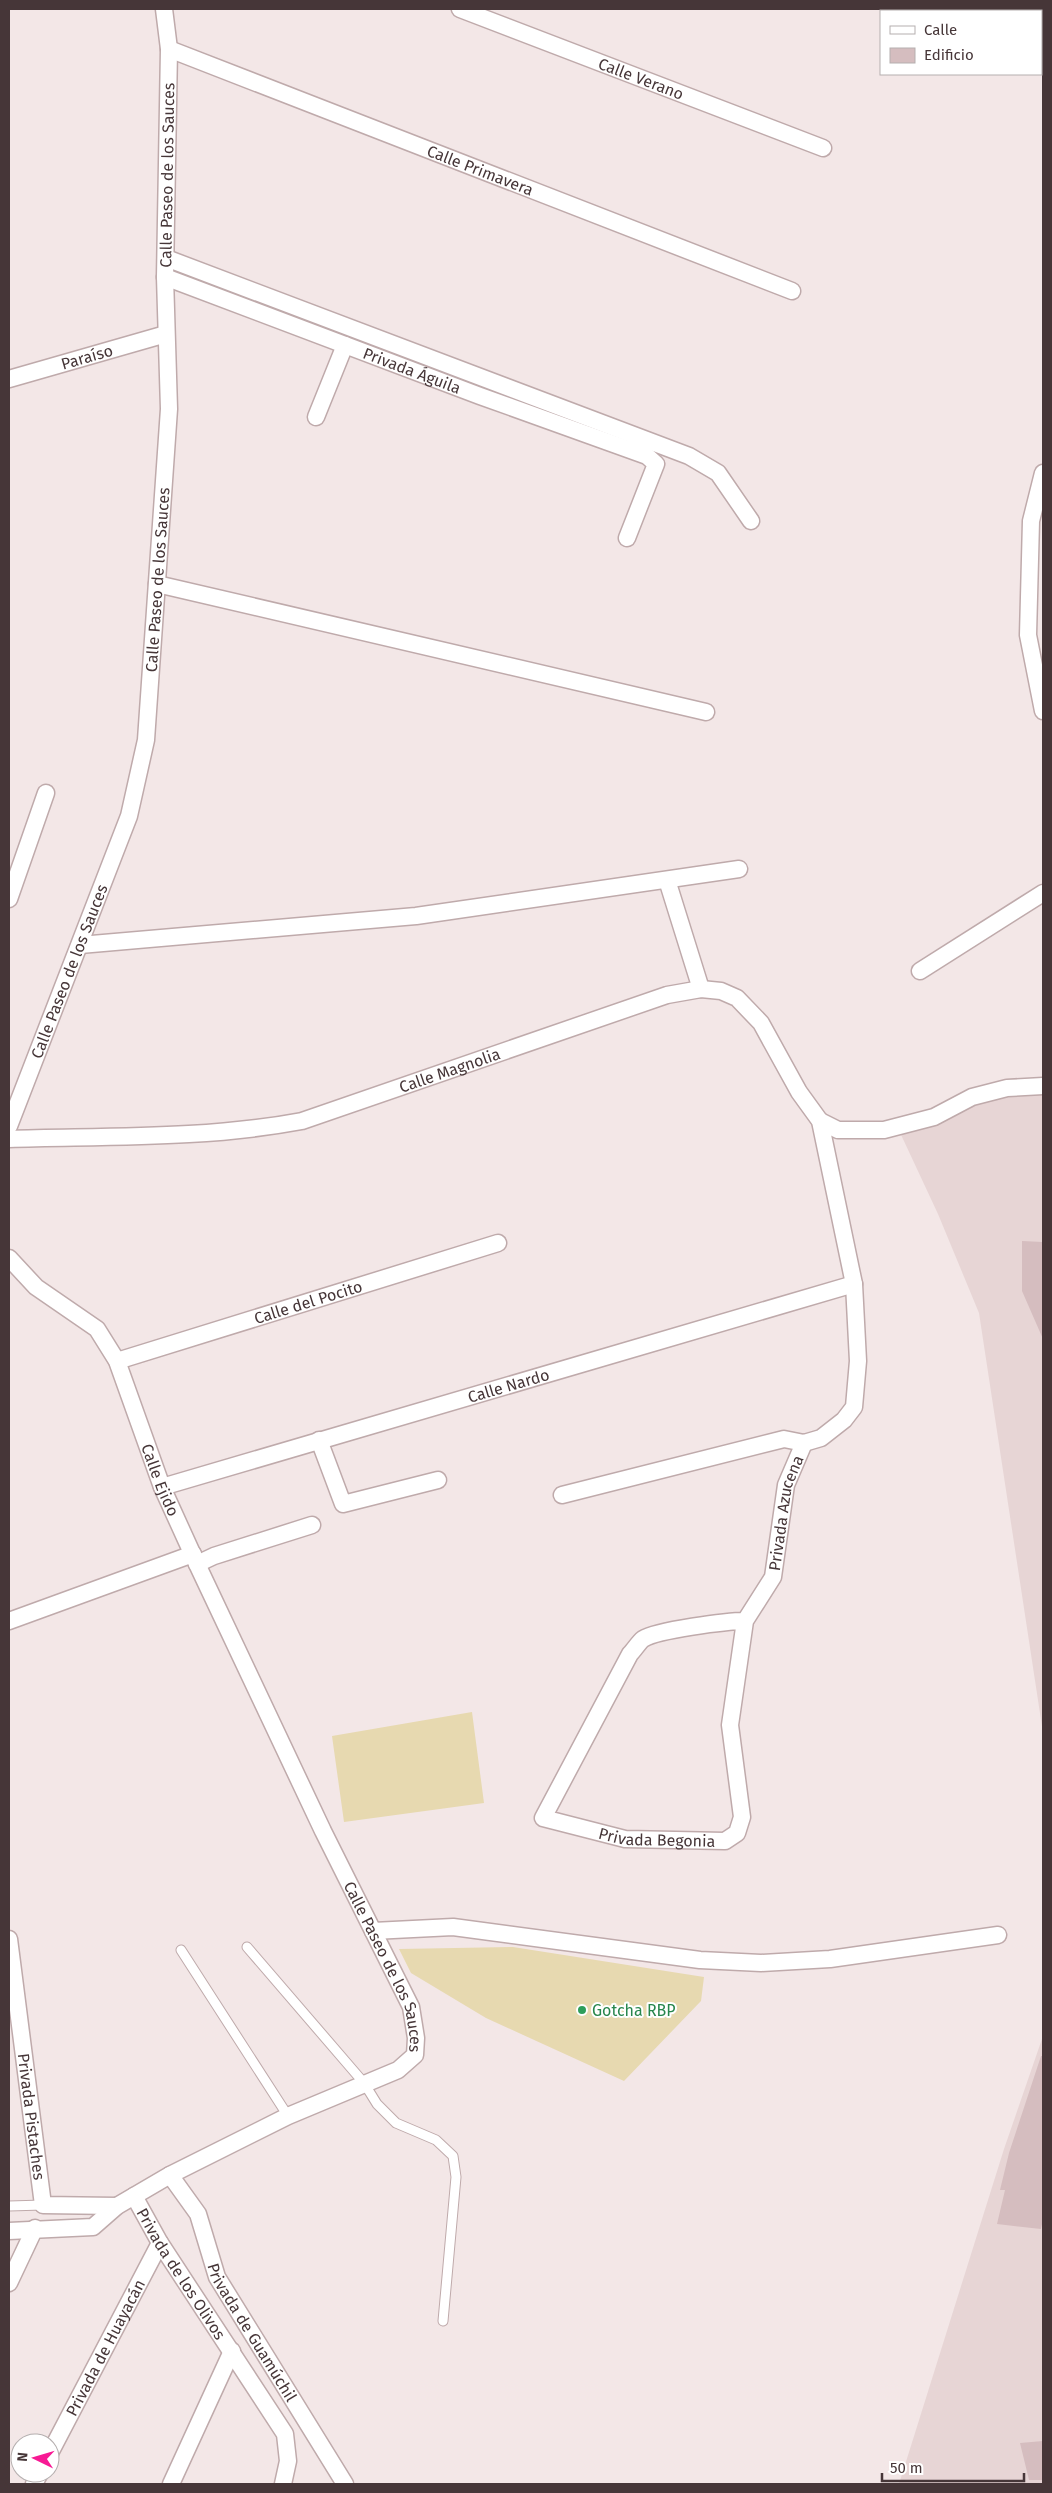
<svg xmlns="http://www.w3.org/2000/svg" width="1052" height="2493" viewBox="0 0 1052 2493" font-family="'Fira Sans',sans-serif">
<rect width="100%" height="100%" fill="#f3e7e7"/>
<path fill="#e7d5d5" d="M 1043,1080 L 1043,1733 L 979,1313 L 938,1214 L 896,1124 Z
M 1043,2036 L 1043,2484 L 899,2484 L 1004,2149 Z"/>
<path fill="#e7d9b0" d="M 472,1712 L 484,1803 L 344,1822 L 332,1736 Z
M 513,1947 L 704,1977 L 701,2001 L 624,2081 L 486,2018 L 411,1973 L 399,1949 Z"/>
<path fill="#d5bdbf" d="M 1022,1241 L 1043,1242 L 1043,1339 L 1022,1291 Z
M 1041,2056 L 1043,2056 L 1043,2219 L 1041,2229 L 997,2224 L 1005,2190 L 1000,2190 L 1009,2153 Z
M 1043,2441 L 1043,2480 L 1029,2480 L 1020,2443 Z"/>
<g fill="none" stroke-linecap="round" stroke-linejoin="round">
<g stroke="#bfaaab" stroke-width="11">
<path id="lane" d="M 247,1947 L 364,2083 L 377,2104 L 396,2123 L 436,2140 L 453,2156 L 456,2177 L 443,2321
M 181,1950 L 288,2116
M 9,2206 L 43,2205"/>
</g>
<g stroke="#bfaaab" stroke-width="19">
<g id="street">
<path id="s1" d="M 460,9 L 823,148"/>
<path id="s2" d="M 169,49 L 792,291"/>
<path d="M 166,258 L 689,456 L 718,473 L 751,521"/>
<path id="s3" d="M 165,277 L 480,396 L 647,456 L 656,464 L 627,538"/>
<path id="s4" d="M 9,379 L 166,334"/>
<path d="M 316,417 L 345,345"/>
<path d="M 1043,473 L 1031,521 L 1028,635 L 1043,711"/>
<path d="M 157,584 L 706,712"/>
<path d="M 667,880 L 701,989"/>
<path d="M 9,899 L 46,793"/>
<path d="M 80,945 L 416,916 L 739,869"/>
<path d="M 920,971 L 1043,893"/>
<path d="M 820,1121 L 838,1130 L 884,1130 L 934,1117 L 972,1097 L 1007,1088 L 1043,1086"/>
<path id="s5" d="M 9,1126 L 129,816 L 146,740 L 169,409 L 165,277 L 169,49 L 164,9"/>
<path id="s6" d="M 9,1139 C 106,1136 206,1139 302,1121 L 667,995 L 701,989 L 721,991 L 737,998 L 761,1023 L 799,1092 L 820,1121 L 854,1284 L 858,1361 L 854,1407 L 844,1420 L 821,1438 L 804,1443 L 784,1439 L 562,1495"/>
<path id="s7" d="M 9,1258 L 36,1287 L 97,1329 L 117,1361 L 162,1487 L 197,1564 L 323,1831 L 411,2007 L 416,2038 L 415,2055 L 398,2070 L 288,2116 L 170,2175 L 117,2206 L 93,2227 L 9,2231"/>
<path id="s8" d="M 117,1361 L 498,1243"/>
<path d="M 319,1440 L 343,1504 L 438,1480"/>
<path id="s9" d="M 162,1487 L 854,1284"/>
<path d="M 197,1564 L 214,1556 L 312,1525"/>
<path d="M 9,1621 L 193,1554"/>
<path id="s10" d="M 745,1621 C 727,1621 657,1630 643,1639 C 639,1642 634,1650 630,1654 L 543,1818 L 625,1839 L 725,1841 L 737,1833 L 742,1817 L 730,1725 L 745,1621 L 773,1577 L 786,1485 L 804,1443"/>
<path d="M 373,1931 L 453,1927 L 700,1960 L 761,1963 L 830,1959 L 998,1935"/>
<path id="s11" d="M 9,1939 L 43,2205 L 117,2206"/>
<path id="s12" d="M 170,2175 L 198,2214 L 217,2277 L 345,2484"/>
<path id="s13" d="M 134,2196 L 160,2243 L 285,2434 L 288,2461 L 283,2484"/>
<path d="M 9,2283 L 35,2228"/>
<path id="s14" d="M 50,2453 L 160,2243"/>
<path d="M 34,2484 L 40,2473"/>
<path d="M 171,2484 L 232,2351"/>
</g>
</g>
<use href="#lane" stroke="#fff" stroke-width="9"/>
<use href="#street" stroke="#fff" stroke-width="16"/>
</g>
<circle fill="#2e9e5b" stroke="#fff" stroke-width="2" cx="582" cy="2010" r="5"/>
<g text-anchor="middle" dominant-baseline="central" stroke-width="4" stroke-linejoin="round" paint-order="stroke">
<g font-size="16" fill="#463638" stroke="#fff">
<text stroke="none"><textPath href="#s1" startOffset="194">Calle Verano</textPath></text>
<text stroke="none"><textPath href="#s2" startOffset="334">Calle Primavera</textPath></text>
<text stroke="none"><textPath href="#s5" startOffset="976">Calle Paseo de los Sauces</textPath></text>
<text stroke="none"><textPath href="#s4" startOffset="81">Paraíso</textPath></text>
<text stroke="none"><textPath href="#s3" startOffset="264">Privada Águila</textPath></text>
<text stroke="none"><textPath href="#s5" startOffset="571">Calle Paseo de los Sauces</textPath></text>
<text stroke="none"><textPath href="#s5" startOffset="166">Calle Paseo de los Sauces</textPath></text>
<text stroke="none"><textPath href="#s6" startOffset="450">Calle Magnolia</textPath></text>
<text stroke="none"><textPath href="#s8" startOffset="200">Calle del Pocito</textPath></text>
<text stroke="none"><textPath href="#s9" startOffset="361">Calle Nardo</textPath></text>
<text stroke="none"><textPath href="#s7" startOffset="278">Calle Ejido</textPath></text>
<text stroke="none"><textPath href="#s10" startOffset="841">Privada Azucena</textPath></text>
<text stroke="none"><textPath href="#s10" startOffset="426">Privada Begonia</textPath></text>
<text stroke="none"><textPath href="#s7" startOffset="815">Calle Paseo de los Sauces</textPath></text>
<text stroke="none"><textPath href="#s11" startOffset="179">Privada Pistaches</textPath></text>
<text stroke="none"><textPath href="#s13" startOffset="91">Privada de los Olivos</textPath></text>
<text stroke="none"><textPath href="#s12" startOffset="179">Privada de Guamúchil</textPath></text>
<text stroke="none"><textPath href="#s14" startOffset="119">Privada de Huayacán</textPath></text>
</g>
<g font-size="16" fill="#27864d" stroke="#fff" text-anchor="start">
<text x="592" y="2010">Gotcha RBP</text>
</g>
</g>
<rect width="1052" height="2493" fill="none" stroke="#463638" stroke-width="20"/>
<rect x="880" y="10" width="162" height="65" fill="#ffffff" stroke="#b5afaf"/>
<rect x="890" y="26" width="25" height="8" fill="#ffffff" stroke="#b5afaf"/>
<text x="924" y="35" font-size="15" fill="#463638">Calle</text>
<rect x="890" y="48" width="25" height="15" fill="#d5bdbf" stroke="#b5afaf"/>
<text x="924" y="60" font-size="15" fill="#463638">Edificio</text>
<g transform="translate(35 2458) rotate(275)"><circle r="24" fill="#ffffff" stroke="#b5afaf"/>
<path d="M0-4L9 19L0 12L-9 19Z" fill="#f71a94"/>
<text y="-8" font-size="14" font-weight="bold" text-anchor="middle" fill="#463638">N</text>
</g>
<path d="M882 2473v8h142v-8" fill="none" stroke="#463638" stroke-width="2.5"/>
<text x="890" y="2473" font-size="15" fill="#463638" stroke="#ffffff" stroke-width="4" paint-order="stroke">50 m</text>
</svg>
